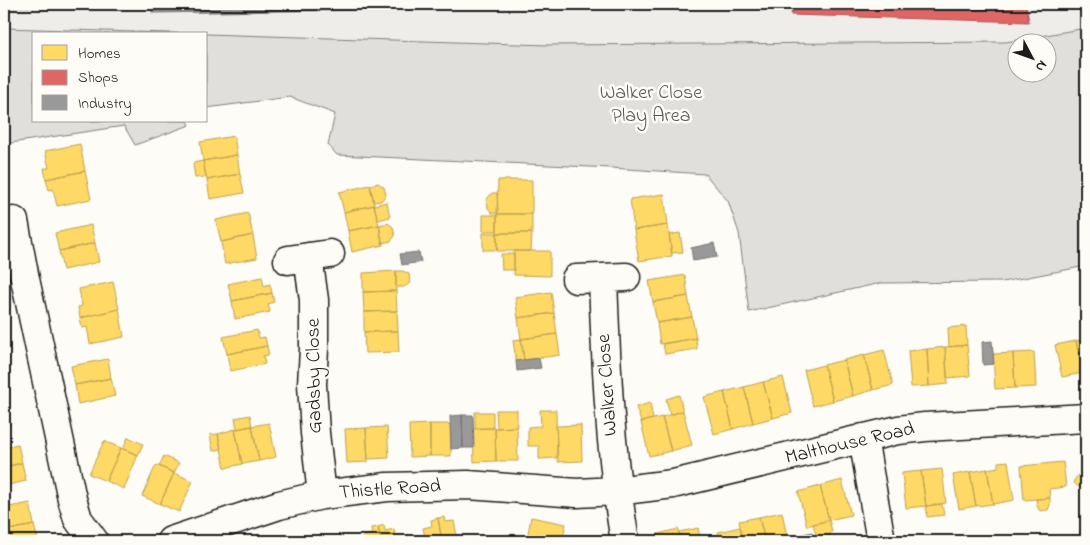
<svg xmlns="http://www.w3.org/2000/svg" width="1090" height="545" viewBox="0 0 1090 545" font-family="'Indie Flower',sans-serif">
<rect width="100%" height="100%" fill="#fdfcf7"/>
<filter id="ink" filterUnits="userSpaceOnUse"><feTurbulence type="fractalNoise" baseFrequency=".02" numOctaves="2"/><feDisplacementMap in="SourceGraphic" scale="10" xChannelSelector="R" yChannelSelector="G"/><feConvolveMatrix kernelMatrix="1 2 1 2 8 2 1 2 1" color-interpolation-filters="sRGB"/></filter>
<g filter="url(#ink)">
<path fill="#eeede9" d="M 4,4 L 1086,4 L 1086,28 L 1006,42 L 548,45 L 4,28 Z"/>
<path fill="#e0dfdb" stroke="#7e7e7c" fill-rule="evenodd" d="M 4,28 L 203,34 L 34,34 L 34,121 L 188,121 L 190,125 L 135,145 L 124,126 L 4,144 Z
M 1086,28 L 1086,266 L 1002,282 L 881,283 L 749,312 L 739,233 L 728,201 L 705,174 L 611,168 L 337,155 L 328,145 L 335,114 L 290,97 L 206,108 L 206,34 L 548,45 L 1006,42 ZM 1018,42 L 1048,42 L 1048,72 L 1018,72 Z"/>
<path fill="#ffd966" stroke="#bba050" d="M 234,136 L 237,155 L 203,161 L 200,142 Z
M 80,144 L 85,171 L 46,179 L 44,168 L 49,168 L 45,151 Z
M 237,155 L 240,174 L 207,180 L 203,161 Z
M 203,161 L 206,177 L 195,178 L 193,163 Z
M 85,171 L 91,199 L 57,206 L 53,189 L 49,190 L 46,179 Z
M 240,174 L 244,193 L 210,199 L 207,180 Z
M 498,180 L 532,180 L 532,214 L 497,214 Z
M 378,183 L 384,187 L 386,195 L 381,201 L 374,202 L 370,185 Z
M 370,185 L 374,205 L 344,212 L 339,192 Z
M 492,193 L 497,193 L 498,213 L 492,213 L 488,208 L 487,199 Z
M 664,194 L 668,225 L 634,230 L 630,199 Z
M 387,202 L 390,217 L 378,220 L 374,205 Z
M 374,205 L 379,225 L 348,231 L 344,212 Z
M 248,213 L 253,235 L 221,242 L 216,220 Z
M 497,214 L 532,214 L 532,233 L 497,233 Z
M 483,215 L 497,215 L 497,231 L 483,231 Z
M 388,223 L 393,227 L 395,236 L 391,241 L 382,243 L 379,225 Z
M 91,225 L 95,243 L 59,251 L 55,233 Z
M 379,225 L 383,245 L 352,252 L 348,231 Z
M 668,225 L 672,256 L 639,261 L 634,230 Z
M 483,233 L 497,233 L 497,250 L 483,250 Z
M 497,233 L 532,233 L 531,251 L 497,251 Z
M 680,233 L 683,252 L 672,253 L 669,235 Z
M 253,235 L 257,258 L 225,264 L 221,242 Z
M 95,243 L 99,262 L 63,270 L 59,251 Z
M 514,251 L 550,251 L 550,276 L 514,275 Z
M 501,254 L 514,254 L 514,270 L 502,270 Z
M 396,271 L 403,271 L 409,274 L 410,283 L 404,287 L 396,287 Z
M 396,271 L 396,291 L 363,292 L 363,273 Z
M 685,275 L 688,296 L 653,302 L 649,281 Z
M 262,277 L 264,286 L 270,284 L 272,293 L 232,301 L 228,284 Z
M 113,282 L 119,309 L 80,318 L 78,307 L 82,306 L 79,289 Z
M 396,291 L 397,311 L 364,312 L 363,292 Z
M 551,292 L 554,313 L 518,318 L 515,297 Z
M 272,293 L 274,302 L 268,304 L 270,312 L 235,319 L 232,301 Z
M 688,296 L 692,317 L 657,323 L 653,302 Z
M 119,309 L 124,337 L 90,344 L 87,327 L 82,328 L 80,318 Z
M 397,311 L 398,331 L 364,332 L 364,312 Z
M 554,313 L 557,334 L 521,339 L 518,318 Z
M 692,317 L 696,338 L 660,344 L 657,323 Z
M 966,326 L 967,345 L 949,347 L 948,328 Z
M 257,330 L 259,338 L 265,337 L 267,346 L 227,354 L 223,337 Z
M 398,331 L 399,352 L 365,353 L 364,332 Z
M 557,334 L 560,355 L 524,360 L 521,339 Z
M 696,338 L 697,349 L 665,354 L 663,344 Z
M 521,339 L 524,360 L 516,361 L 513,340 Z
M 1086,339 L 1086,377 L 1084,378 L 1076,341 Z
M 1076,341 L 1083,373 L 1062,377 L 1055,345 Z
M 967,345 L 970,376 L 947,378 L 945,347 Z
M 267,346 L 269,355 L 263,356 L 265,364 L 230,371 L 227,354 Z
M 945,347 L 948,384 L 929,386 L 927,349 Z
M 927,349 L 929,386 L 911,387 L 908,351 Z
M 884,350 L 893,385 L 873,390 L 864,355 Z
M 1034,352 L 1036,387 L 1015,388 L 1013,353 Z
M 1013,353 L 1015,388 L 995,389 L 993,354 Z
M 864,355 L 873,390 L 853,396 L 844,360 Z
M 108,359 L 111,378 L 75,385 L 71,366 Z
M 844,360 L 853,396 L 833,401 L 824,365 Z
M 824,365 L 833,401 L 813,406 L 804,370 Z
M 783,377 L 792,413 L 773,418 L 763,382 Z
M 111,378 L 115,396 L 78,404 L 75,385 Z
M 763,382 L 773,418 L 753,423 L 744,387 Z
M 744,387 L 753,423 L 733,429 L 724,392 Z
M 724,392 L 733,429 L 714,434 L 704,397 Z
M 679,395 L 683,411 L 670,415 L 666,399 Z
M 650,403 L 653,419 L 641,422 L 636,407 Z
M 4,404 L 5,404 L 10,425 L 4,427 Z
M 496,410 L 517,410 L 517,427 L 497,428 Z
M 540,410 L 556,410 L 557,458 L 539,459 L 539,446 L 528,446 L 528,427 L 541,426 Z
M 683,411 L 692,445 L 671,451 L 662,417 Z
M 475,412 L 493,412 L 493,428 L 475,428 Z
M 250,415 L 252,426 L 237,429 L 235,418 Z
M 662,417 L 671,451 L 649,456 L 641,422 Z
M 269,423 L 276,457 L 259,461 L 252,426 Z
M 430,424 L 450,424 L 451,456 L 430,456 Z
M 430,424 L 430,456 L 410,457 L 409,425 Z
M 581,425 L 582,461 L 558,462 L 556,426 Z
M 252,426 L 259,461 L 242,464 L 235,429 Z
M 387,427 L 389,458 L 368,459 L 366,428 Z
M 517,427 L 518,461 L 496,461 L 495,428 Z
M 366,428 L 368,462 L 347,463 L 345,429 Z
M 495,428 L 496,461 L 474,462 L 473,429 Z
M 235,429 L 242,464 L 225,468 L 218,434 Z
M 218,434 L 221,449 L 213,451 L 210,435 Z
M 128,437 L 143,444 L 138,455 L 123,449 Z
M 104,441 L 121,448 L 106,481 L 89,474 Z
M 18,444 L 22,463 L 4,467 L 4,447 Z
M 121,448 L 138,455 L 124,489 L 106,481 Z
M 164,456 L 179,463 L 174,473 L 159,466 Z
M 1008,461 L 1014,500 L 993,504 L 987,469 L 998,467 L 998,462 Z
M 1063,462 L 1066,487 L 1049,489 L 1050,498 L 1024,500 L 1021,466 Z
M 22,463 L 26,481 L 4,486 L 4,467 Z
M 1086,464 L 1086,493 L 1073,482 Z
M 156,465 L 174,473 L 160,504 L 142,496 Z
M 942,469 L 946,503 L 926,506 L 921,471 Z
M 987,469 L 993,504 L 976,506 L 970,472 Z
M 921,471 L 926,506 L 906,508 L 902,473 Z
M 970,472 L 976,506 L 959,509 L 953,475 Z
M 174,473 L 193,481 L 179,512 L 160,504 Z
M 842,480 L 851,515 L 829,520 L 820,486 Z
M 820,486 L 829,520 L 807,526 L 798,492 Z
M 1050,498 L 1050,505 L 1048,510 L 1040,511 L 1037,506 L 1036,499 Z
M 30,503 L 34,525 L 4,531 L 4,508 Z
M 942,504 L 944,515 L 927,517 L 926,506 Z
M 782,512 L 788,541 L 765,541 L 759,517 Z
M 444,517 L 445,522 L 454,521 L 458,541 L 442,541 L 438,518 Z
M 531,517 L 566,524 L 562,541 L 543,541 L 527,539 Z
M 759,517 L 765,541 L 743,541 L 739,521 Z
M 438,518 L 442,541 L 426,541 L 423,528 L 432,526 L 431,520 Z
M 829,520 L 832,531 L 829,536 L 821,538 L 816,535 L 813,524 Z
M 34,525 L 38,541 L 4,541 L 4,531 Z
M 384,525 L 385,531 L 394,529 L 396,541 L 381,541 L 378,527 Z
M 378,527 L 381,541 L 364,541 L 363,536 L 372,534 L 371,528 Z
M 740,527 L 743,541 L 720,541 L 718,532 Z
M 698,528 L 701,541 L 681,541 L 679,532 Z
M 678,529 L 681,541 L 660,541 L 658,534 Z"/>
<path fill="#e06666" stroke="#a55050" d="M 713,4 L 1026,4 L 1029,22 L 791,15 L 792,8 Z"/>
<path fill="#999" stroke="#747474" d="M 4,4 L 33,4 L 33,6 L 4,6 Z
M 36,4 L 137,4 L 137,7 Z
M 152,4 L 402,4 L 402,9 L 152,13 Z
M 714,243 L 717,257 L 693,261 L 691,248 Z
M 419,252 L 421,262 L 402,265 L 400,254 Z
M 992,341 L 994,364 L 983,365 L 982,342 Z
M 539,358 L 541,368 L 517,371 L 516,361 Z
M 462,415 L 473,415 L 474,448 L 463,448 Z
M 462,415 L 463,448 L 451,449 L 450,416 Z
M 812,532 L 814,541 L 800,541 L 799,535 Z"/>
<g fill="none" stroke-linecap="round" stroke-linejoin="round">
<g stroke="#1c1c1c" stroke-width="31">
<path id="street" d="M 14,221 L 25,279 L 72,499 L 78,519 L 94,541
M 308,257 L 314,300 L 314,349 L 312,384 L 315,433 L 322,495
M 288,260 L 330,254
M 603,278 C 606,366 610,454 625,541
M 576,279 L 626,277
M 863,438 L 881,541
M 171,541 L 279,505 L 322,495 L 387,487 L 468,485 L 577,493 L 616,491 L 673,484 L 898,430 L 925,427 L 1086,418"/>
</g>
<use href="#street" stroke="#fdfcf7" stroke-width="28"/>
</g>
</g>
<g text-anchor="middle" dominant-baseline="central" stroke-width="5" stroke-linejoin="round" paint-order="stroke">
<g font-size="20" fill="#575655" stroke="#fdfcf7">
<text x="651" y="93">Walker Close<tspan x="651" dy="23">Play Area</tspan></text>
</g>
<g font-size="20" fill="#1c1c1c" stroke="#fdfcf7">
<text transform="translate(315 376) rotate(-91)">Gadsby Close</text>
<text transform="translate(608 385) rotate(-94)">Walker Close</text>
<text transform="translate(850 444) rotate(-13)">Malthouse Road</text>
<text transform="translate(390 490) rotate(-4)">Thistle Road</text>
</g>
</g>
<rect width="1090" height="545" fill="none" stroke="#fdfcf7" stroke-width="20"/>
<rect x="10" y="10" width="1070" height="525" fill="none" stroke="#1c1c1c" stroke-width="2" filter="url(#ink)"/>
<rect x="32" y="32" width="175" height="90" fill="#fdfcf7" stroke="#a3a29f"/>
<rect x="42" y="45" width="25" height="15" fill="#ffd966" stroke="#a3a29f"/>
<text x="78" y="58" font-size="15" fill="#1c1c1c">Homes</text>
<rect x="42" y="70" width="25" height="15" fill="#e06666" stroke="#a3a29f"/>
<text x="78" y="82" font-size="15" fill="#1c1c1c">Shops</text>
<rect x="42" y="95" width="25" height="15" fill="#999999" stroke="#a3a29f"/>
<text x="78" y="108" font-size="15" fill="#1c1c1c">Industry</text>
<g transform="translate(1032 58) rotate(131)"><circle r="24" fill="#fdfcf7" stroke="#a3a29f"/>
<path d="M0-4L9 19L0 12L-9 19Z" fill="#1c1c1c"/>
<text y="-8" font-size="14" font-weight="bold" text-anchor="middle" fill="#1c1c1c">N</text>
</g>
</svg>
